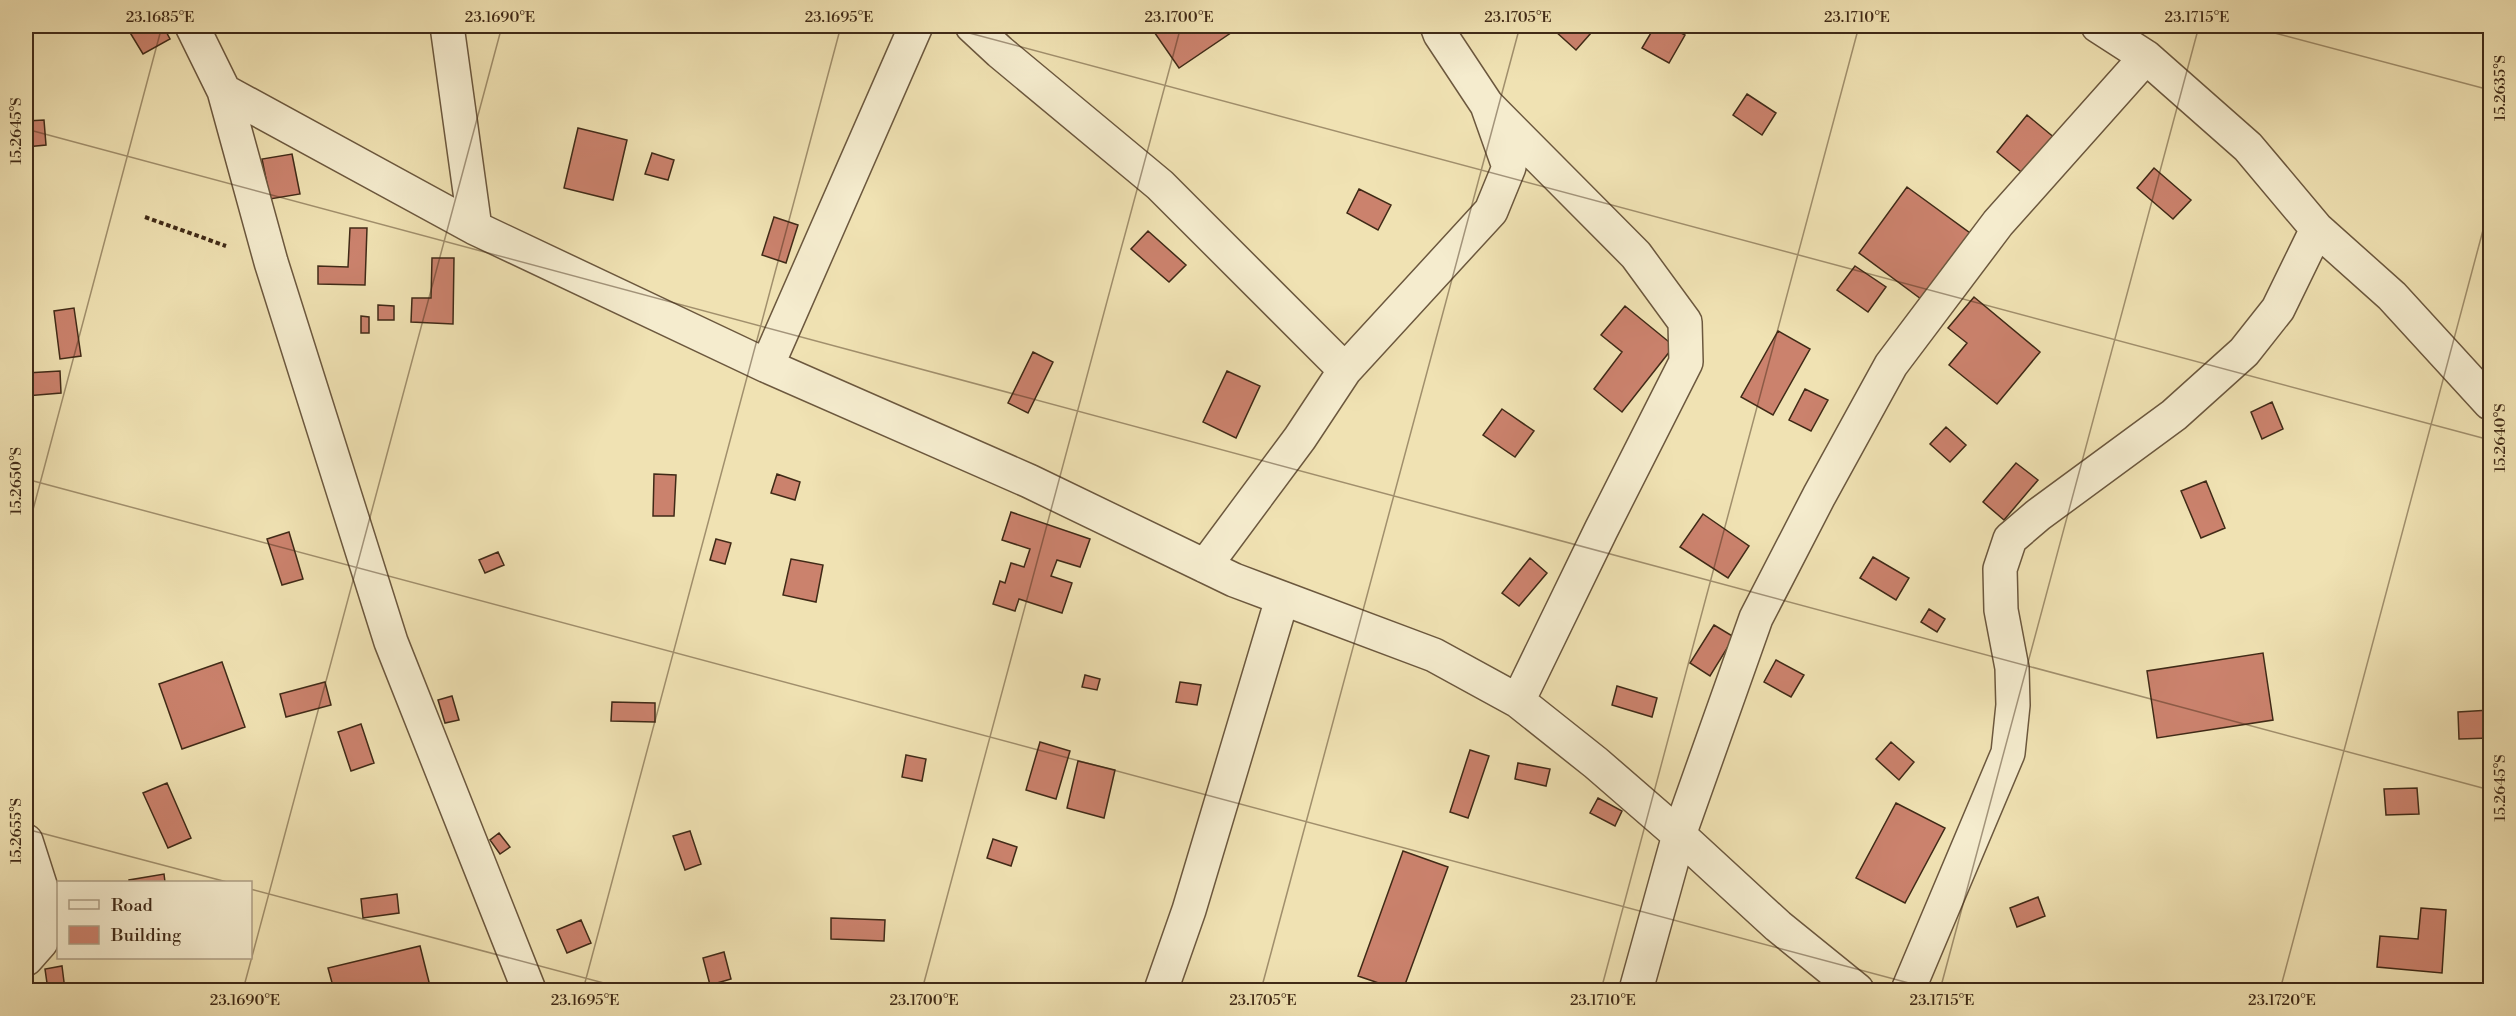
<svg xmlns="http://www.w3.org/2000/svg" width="2516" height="1016" viewBox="0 0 2516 1016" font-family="'Libre Bodoni',serif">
<rect width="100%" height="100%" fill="#f0e2b3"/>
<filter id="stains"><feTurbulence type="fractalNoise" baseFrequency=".00333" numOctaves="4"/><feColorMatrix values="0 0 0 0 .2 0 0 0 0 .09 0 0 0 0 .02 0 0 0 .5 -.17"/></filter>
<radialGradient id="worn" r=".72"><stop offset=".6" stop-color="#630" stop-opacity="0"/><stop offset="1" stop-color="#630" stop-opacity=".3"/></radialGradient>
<path fill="#cb826d" stroke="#402a17" stroke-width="1.5" d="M 126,26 L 163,26 L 170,39 L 143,54 Z
M 291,26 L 312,26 L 311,30 Z
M 1150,26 L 1241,26 L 1179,68 Z
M 1560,26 L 1583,26 L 1591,33 L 1576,50 L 1555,31 Z
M 1655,26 L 1668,26 L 1685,35 L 1669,63 L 1642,48 Z
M 1747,94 L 1776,113 L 1762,135 L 1733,115 Z
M 2027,115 L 2056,139 L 2026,176 L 1997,152 Z
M 44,120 L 46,145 L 26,147 L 26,121 Z
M 578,128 L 627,140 L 613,200 L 564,188 Z
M 652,153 L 674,160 L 668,180 L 645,174 Z
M 292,154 L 300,194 L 270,199 L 262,159 Z
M 2154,168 L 2191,200 L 2173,219 L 2137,188 Z
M 1907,187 L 1970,233 L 1921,299 L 1859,253 Z
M 1359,189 L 1391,205 L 1378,230 L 1347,213 Z
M 774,217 L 798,225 L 786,263 L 762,255 Z
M 350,228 L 367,228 L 365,285 L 318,284 L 318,266 L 348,267 Z
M 1148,231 L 1186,265 L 1169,282 L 1131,249 Z
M 432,258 L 454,258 L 453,324 L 411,322 L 412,298 L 431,298 Z
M 1855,266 L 1886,287 L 1868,312 L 1837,290 Z
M 1974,297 L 2040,352 L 1997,404 L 1949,365 L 1967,343 L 1948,328 Z
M 378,305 L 394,306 L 394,320 L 378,320 Z
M 1625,306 L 1674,346 L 1622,412 L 1594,389 L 1622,352 L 1601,335 Z
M 74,308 L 81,356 L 60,359 L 54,311 Z
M 361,316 L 369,317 L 369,333 L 361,333 Z
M 1778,331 L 1810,349 L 1773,415 L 1741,397 Z
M 1033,352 L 1053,362 L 1028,413 L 1008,403 Z
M 60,371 L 61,393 L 26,396 L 26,373 Z
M 1227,371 L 1260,386 L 1236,438 L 1203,422 Z
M 1805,389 L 1828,400 L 1811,431 L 1789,420 Z
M 2272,402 L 2283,429 L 2262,439 L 2251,412 Z
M 1502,409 L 1534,431 L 1515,457 L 1483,435 Z
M 1946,427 L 1966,445 L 1950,462 L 1930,444 Z
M 2016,463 L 2038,480 L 2004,520 L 1983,502 Z
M 654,474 L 676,475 L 674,516 L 653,516 Z
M 777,474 L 800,482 L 795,500 L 771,493 Z
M 2206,481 L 2225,528 L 2201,538 L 2181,491 Z
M 1011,512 L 1090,539 L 1080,567 L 1057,560 L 1051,576 L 1072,583 L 1062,613 L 1019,599 L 1015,611 L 993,604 L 1000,581 L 1005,583 L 1011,563 L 1024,567 L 1030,549 L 1002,540 Z
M 1703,514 L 1749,546 L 1728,578 L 1680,547 Z
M 289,532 L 303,579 L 282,585 L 267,539 Z
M 716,539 L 731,543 L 725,564 L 710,560 Z
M 498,552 L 504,565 L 485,573 L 479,560 Z
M 1873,557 L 1909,578 L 1896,600 L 1860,578 Z
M 1530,558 L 1547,573 L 1519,606 L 1502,593 Z
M 791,559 L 823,565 L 816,602 L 783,595 Z
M 1929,609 L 1945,619 L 1937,632 L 1921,622 Z
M 1714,625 L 1734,637 L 1710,676 L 1690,663 Z
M 2263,653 L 2273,720 L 2157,738 L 2147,671 Z
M 1776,660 L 1804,675 L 1791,697 L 1764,682 Z
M 222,662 L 245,727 L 182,749 L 159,684 Z
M 1085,675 L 1100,679 L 1097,690 L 1082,687 Z
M 325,682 L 331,705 L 286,717 L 280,694 Z
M 1180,682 L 1201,685 L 1197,705 L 1176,702 Z
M 1617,686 L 1657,698 L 1652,717 L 1612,705 Z
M 452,696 L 459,720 L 445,723 L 438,700 Z
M 612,702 L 655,703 L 655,722 L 611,721 Z
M 2490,710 L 2490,738 L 2459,739 L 2458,712 Z
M 361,724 L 374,763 L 351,771 L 338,732 Z
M 1040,742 L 1070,751 L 1056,799 L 1026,790 Z
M 1891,742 L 1914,762 L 1899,780 L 1876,759 Z
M 1470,750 L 1489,756 L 1468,818 L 1450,812 Z
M 906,755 L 926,759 L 922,781 L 902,777 Z
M 1078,761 L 1115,770 L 1104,818 L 1067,808 Z
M 1518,763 L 1550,769 L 1546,786 L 1515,779 Z
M 167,783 L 191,838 L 168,848 L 143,793 Z
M 2417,788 L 2419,814 L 2386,815 L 2384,789 Z
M 1598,798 L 1622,811 L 1615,826 L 1590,813 Z
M 1896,803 L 1945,828 L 1905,903 L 1856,878 Z
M 690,831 L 701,864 L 685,870 L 673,836 Z
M 499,833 L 510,847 L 500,854 L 490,840 Z
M 993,839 L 1017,847 L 1011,866 L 987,858 Z
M 1403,851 L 1448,867 L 1403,990 L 1399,990 L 1358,976 Z
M 164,874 L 165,882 L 129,882 L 129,880 Z
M 397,894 L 399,913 L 363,918 L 361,899 Z
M 2038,897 L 2045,916 L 2017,927 L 2010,908 Z
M 2421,908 L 2446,910 L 2442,973 L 2377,967 L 2380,936 L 2418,939 Z
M 831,918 L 885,920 L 884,941 L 831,939 Z
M 581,920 L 591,943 L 567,953 L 557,930 Z
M 420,946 L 431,990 L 334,990 L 328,968 Z
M 724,952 L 731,979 L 710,985 L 703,958 Z
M 62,966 L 65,990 L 48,990 L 45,969 Z"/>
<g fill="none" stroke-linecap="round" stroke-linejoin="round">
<g stroke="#6c583e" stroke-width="36">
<path id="street" d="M 192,26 L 224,91 L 271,262 L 391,642 L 529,990
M 447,26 L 475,228
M 972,26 L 1000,52 L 1160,185 L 1345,370 L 1300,438 L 1205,566
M 2098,26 L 2146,57 L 2248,147 L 2317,229 L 2392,296 L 2490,403
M 224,91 L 475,228 L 767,366 L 1029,481 L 1234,580 L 1434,655 L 1518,701 L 1596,763 L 1679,835 L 1778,926 L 1857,990
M 1487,105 L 1636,255 L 1685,322 L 1686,362 L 1601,530 L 1518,701
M 767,366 L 916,26
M 1345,370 L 1491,211 L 1509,167 L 1487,105 L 1440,34 L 1437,26
M 26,841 L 49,913 L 41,942 L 26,959
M 1161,990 L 1189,910 L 1282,599
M 1636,990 L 1679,835 L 1756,618 L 1819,496 L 1891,365 L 1998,223 L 2146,57
M 1908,990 L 2008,753 L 2013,705 L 2012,668 L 2001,610 L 2000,569 L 2010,539 L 2038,515 L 2174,415 L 2244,352 L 2278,309 L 2317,229"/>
</g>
<path stroke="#402a17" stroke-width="4" stroke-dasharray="4.5 3" stroke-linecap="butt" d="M 145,217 L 226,246"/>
<use href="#street" stroke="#f5ecce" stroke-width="33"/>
</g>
<path fill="none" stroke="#402a17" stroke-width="1.5" stroke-opacity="0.45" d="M 943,26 L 2490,440M 2248,26 L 2490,90M 26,129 L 2490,790M 26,479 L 1935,990M 26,536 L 162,26M 26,829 L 227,882M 250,889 L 630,990M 243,990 L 502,26M 583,990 L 841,26M 922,990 L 1181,26M 1261,990 L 1520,26M 1601,990 L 1859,26M 1940,990 L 2199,26M 2280,990 L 2490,204"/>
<rect width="2516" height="1016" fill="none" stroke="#f0e2b3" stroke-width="66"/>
<rect x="57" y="881" width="195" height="78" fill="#f5ecce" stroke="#ad9e85" stroke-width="1.5"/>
<rect x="69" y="900" width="30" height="9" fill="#f5ecce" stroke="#ad9e85" stroke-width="1.5"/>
<text x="111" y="911" font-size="18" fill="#402a17">Road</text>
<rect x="69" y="926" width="30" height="18" fill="#cb826d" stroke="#ad9e85" stroke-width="1.5"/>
<text x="111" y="941" font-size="18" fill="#402a17">Building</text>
<rect x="33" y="33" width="2450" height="950" fill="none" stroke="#402a17" stroke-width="2"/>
<g font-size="15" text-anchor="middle" fill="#402a17">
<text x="160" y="22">23.1685°E</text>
<text x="500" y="22">23.1690°E</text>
<text x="839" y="22">23.1695°E</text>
<text x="1179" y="22">23.1700°E</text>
<text x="1518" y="22">23.1705°E</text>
<text x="1857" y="22">23.1710°E</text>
<text x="2197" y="22">23.1715°E</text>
<text transform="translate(2500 88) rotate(-90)" y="5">15.2635°S</text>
<text transform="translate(16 131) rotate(-90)" y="5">15.2645°S</text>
<text transform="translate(2500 438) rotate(-90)" y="5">15.2640°S</text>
<text transform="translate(16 481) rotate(-90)" y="5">15.2650°S</text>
<text transform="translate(2500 788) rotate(-90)" y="5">15.2645°S</text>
<text transform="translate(16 831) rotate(-90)" y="5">15.2655°S</text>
<text x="245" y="1005">23.1690°E</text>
<text x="585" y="1005">23.1695°E</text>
<text x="924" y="1005">23.1700°E</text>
<text x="1263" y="1005">23.1705°E</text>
<text x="1603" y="1005">23.1710°E</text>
<text x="1942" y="1005">23.1715°E</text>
<text x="2282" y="1005">23.1720°E</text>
</g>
<rect width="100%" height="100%" filter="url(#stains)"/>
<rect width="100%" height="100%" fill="url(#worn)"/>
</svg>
